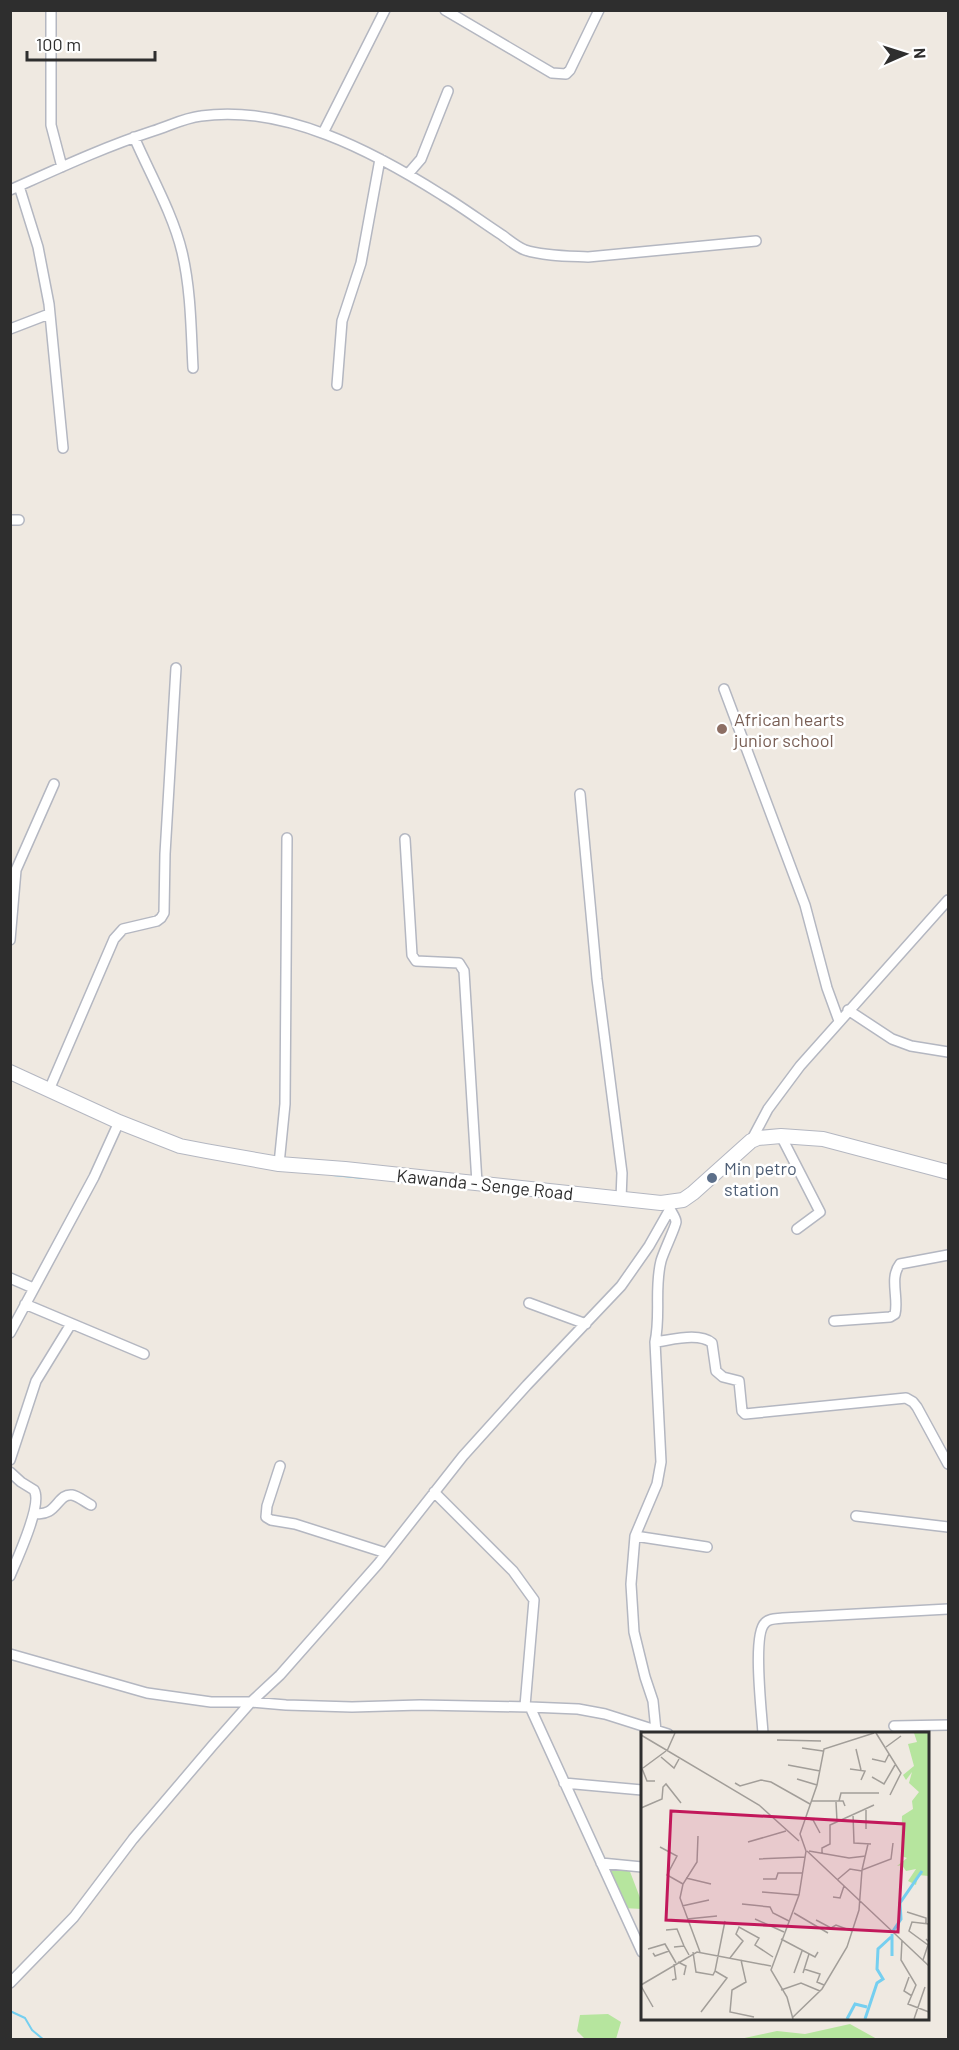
<svg xmlns="http://www.w3.org/2000/svg" width="959" height="2050" viewBox="0 0 959 2050" font-family="Barlow,sans-serif">
<rect width="100%" height="100%" fill="#efe9e1"/>
<path fill="#b6e59e" d="M 605,1866 L 629,1869 L 642,1903 L 642,1909 L 623,1908 Z
M 608,2014 L 621,2022 L 616,2039 L 585,2039 L 577,2031 L 580,2015 Z
M 850,2024 L 877,2039 L 740,2039 L 777,2031 L 805,2034 Z"/>
<g fill="none" stroke-linecap="round" stroke-linejoin="round">
<path stroke="#75cff0" stroke-width="2" d="M 333,1175 L 363,1178
M 10,2011 L 25,2018 L 32,2030 L 44,2040"/>
<g stroke="#b4b7c1" stroke-width="12">
<path id="street" d="M 445,10 L 552,73 L 566,74 L 570,70 L 599,10
M 51,11 L 51,125 L 62,167
M 323,133 L 385,10
M 134,137 C 150,174 173,214 182,252 C 191,290 191,330 193,368
M 408,174 L 421,159 L 448,91
M 19,186 L 38,247 L 49,304 L 63,448
M 10,190 C 57,169 104,147 153,131 C 169,126 184,118 201,116 C 284,104 374,152 442,195 C 462,207 482,222 502,235 C 509,240 517,247 525,250 C 544,256 568,256 588,257 L 756,241
M 10,329 L 49,314
M 337,385 L 342,321 L 361,263 L 380,159
M 10,520 L 19,520
M 724,689 L 805,905 L 827,988 L 839,1021
M 580,794 L 597,979 L 622,1173 L 621,1199
M 405,839 L 412,955 L 416,961 L 459,963 L 464,971 L 477,1183
M 10,940 L 16,870 L 54,784
M 848,1010 L 892,1039 L 911,1046 L 948,1052
M 49,1090 L 114,939 L 123,929 L 157,921 L 161,918 L 164,913 L 165,854 L 176,668
M 781,1136 L 820,1212 L 797,1229
M 751,1141 L 768,1109 L 800,1066 L 948,900
M 279,1164 L 285,1104 L 287,838
M 10,1278 L 33,1288
M 529,1303 L 586,1324
M 25,1304 L 144,1354
M 834,1321 L 890,1317 L 895,1314 C 899,1298 889,1278 900,1264 L 948,1255
M 10,1333 L 94,1177 L 119,1122
M 655,1342 C 672,1340 699,1332 712,1343 L 716,1371 L 723,1377 L 739,1381 L 742,1411 L 745,1414 L 906,1398 L 913,1402 L 917,1407 L 948,1464
M 10,1460 L 36,1381 L 71,1324
M 280,1466 L 267,1506 L 266,1517 L 271,1520 L 295,1524 L 386,1553
M 10,1472 L 21,1482 L 34,1490 C 43,1504 17,1559 10,1576
M 434,1492 L 513,1571 L 534,1600 L 525,1706
M 34,1513 C 57,1518 57,1493 72,1495 C 78,1496 85,1502 91,1505
M 856,1516 L 948,1527
M 635,1536 L 707,1547
M 10,1654 L 147,1693 L 211,1702 L 251,1702 L 286,1705 L 352,1707 L 420,1705 L 530,1707 L 642,1952
M 530,1707 L 578,1709 L 605,1714 L 668,1734
M 894,1726 L 948,1725
M 656,1731 L 653,1701 L 645,1677 L 634,1632 L 631,1584 L 635,1536 L 657,1484 L 661,1462 L 655,1342 C 661,1315 654,1288 661,1261 C 663,1253 676,1226 676,1222 C 676,1218 672,1213 670,1209
M 763,1734 C 762,1714 752,1635 765,1623 C 769,1618 777,1619 783,1618 L 948,1609
M 564,1783 L 642,1790
M 601,1863 L 642,1867
M 10,1983 L 74,1917 L 133,1839 L 213,1745 L 251,1702 L 280,1675 L 378,1564 L 463,1456 L 527,1385 L 621,1286 L 649,1246 L 670,1209 L 671,1203"/>
</g>
<g stroke="#b4b7c1" stroke-width="16">
<path id="secondary" d="M 10,1072 L 119,1122 L 180,1146 L 206,1151 L 279,1164 L 345,1169 L 661,1203 L 683,1200 L 693,1193 L 751,1141 L 758,1138 L 781,1136 L 823,1139 L 948,1172"/>
</g>
<use href="#street" stroke="#fff" stroke-width="9"/>
<use href="#secondary" stroke="#fff" stroke-width="14"/>
</g>
<circle fill="#8d6e63" stroke="#fff" stroke-width="2" cx="722" cy="729" r="6"/>
<circle fill="#5c6f8a" stroke="#fff" stroke-width="2" cx="712" cy="1178" r="6"/>
<g text-anchor="middle" dominant-baseline="central" stroke-width="5" stroke-linejoin="round" paint-order="stroke">
<g font-size="18" fill="#785e54" stroke="#fff" text-anchor="start">
<text x="734" y="719">African hearts<tspan x="734" dy="21">junior school</tspan></text>
</g>
<g font-size="18" fill="#4e5e75" stroke="#fff" text-anchor="start">
<text x="724" y="1168">Min petro<tspan x="724" dy="21">station</tspan></text>
</g>
<g font-size="18" fill="#2e2e2e" stroke="#fff">
<text transform="translate(485 1184) rotate(6)">Kawanda - Senge Road</text>
</g>
</g>
<g transform="translate(641 1732)">
<rect width="288" height="288" fill="#efe9e1"/>
<path d="M 273,1 L 288,1 L 288,144 L 277,143 L 275,153 L 267,149 L 275,137 L 265,139 L 261,133 L 256,134 L 266,126 L 260,124 L 261,84 L 272,77 L 271,69 L 278,60 L 268,51 L 271,40 L 265,48 L 262,43 L 273,34 L 267,12 L 276,10 Z" fill="#b6e59e"/>
<path fill="none" stroke="#75cff0" stroke-width="3" d="M 252,199 L 260,187 L 259,171 L 281,139M 251,202 L 251,224M 206,287 L 214,272 L 226,275M 224,287 L 236,251 L 242,247 L 236,237 L 237,217 L 250,205"/>
<path fill="none" stroke="#a29e99" stroke-width="1.5" d="M 235,1 L 260,41 L 249,63M 0,3 L 118,73 L 158,109M 136,8 L 180,9M 245,15 L 260,4M 161,16 L 182,19M 215,17 L 220,38M 26,19 L 34,1M 20,25 L 33,36 L 38,27M 231,27 L 244,30 L 248,22M 147,33 L 179,39M 0,34 L 6,49 L 14,49M 2,36 L 25,19M 209,37 L 224,39 L 220,48M 231,45 L 243,52 L 254,33M 156,47 L 176,53M 94,51 L 99,54 L 120,48 L 130,50 L 169,72M 170,69 L 202,69 L 204,74M 198,69 L 200,61 L 238,61M 195,70 L 196,89M 0,76 L 21,67 L 22,55 L 25,52 L 40,71M 225,76 L 225,97M 212,82 L 213,111 L 230,112M 163,86 L 172,88 L 179,101M 57,104 L 56,130 L 42,152 L 39,166 L 59,220M 107,110 L 145,99M 19,115 L 36,124 L 26,143 L 42,152M 166,119 L 288,234M 168,119 L 208,126 L 225,124M 181,122 L 181,116 L 189,112 L 189,93 L 233,73M 118,127 L 164,125M 221,138 L 227,112M 45,146 L 70,152M 122,147 L 135,147 L 137,141 L 161,141M 196,148 L 209,137 L 221,139M 121,160 L 158,163M 192,165 L 199,166 L 203,154M 101,172 L 129,175 L 132,181 L 148,189M 41,174 L 68,168M 266,180 L 285,186 L 285,192M 153,181 L 187,201M 46,187 L 76,184M 114,187 L 143,200M 175,188 L 190,196 L 195,193 L 211,199M 25,198 L 36,197 L 43,214M 140,207 L 174,225 L 177,220M 261,208 L 260,228 L 275,253 L 267,272 L 288,280M 287,213 L 268,199 L 271,190 L 288,192M 33,215 L 43,214 L 48,223M 7,217 L 24,212 L 35,231M 52,220 L 55,240 L 72,243 L 74,239M 12,221 L 14,224 L 28,219M 89,226 L 102,209 L 95,202 L 98,195 L 118,206 L 114,213 L 132,225M 100,228 L 105,250 L 91,258 L 89,280 L 113,285M 282,228 L 288,210 L 285,207M 37,230 L 45,234 L 43,243M 163,237 L 179,242 L 176,250 L 183,253M 153,241 L 161,219M 162,241 L 168,222M 268,245 L 263,259 L 271,264M 31,248 L 35,247 L 33,232M 0,253 L 56,220 L 130,234M 0,254 L 12,275M 140,258 L 160,251 L 179,259M 60,280 L 86,246 L 74,239 L 84,189M 151,286 L 181,257 L 206,215 L 218,178 L 221,138 L 250,127 L 252,111M 152,287 L 146,265 L 130,238 L 158,163 L 165,119 L 159,102 L 176,53 L 183,17 L 233,1M 273,287 L 284,255"/>
<path fill="#c2185b" fill-opacity="0.15" stroke="#c2185b" stroke-width="3" d="M 30,79 L 263,92 L 257,200 L 25,188 Z"/>
<rect width="288" height="288" fill="none" stroke="#2e2e2e" stroke-width="3"/>
</g>
<rect width="959" height="2050" fill="none" stroke="#2e2e2e" stroke-width="24"/>
<g transform="translate(905 54) rotate(87)" stroke="#ffffff" stroke-width="4.5" paint-order="stroke">
<path d="M0-4.5L10 22L0 15L-10 22Z" fill="#2e2e2e"/>
<text y="-9" font-size="16" font-weight="bold" text-anchor="middle" fill="#2e2e2e">N</text>
</g>
<path d="M27 51v9h128v-9" fill="none" stroke="#2e2e2e" stroke-width="3"/>
<text x="36" y="51" font-size="18" fill="#2e2e2e" stroke="#ffffff" stroke-width="4.5" paint-order="stroke">100 m</text>
</svg>
